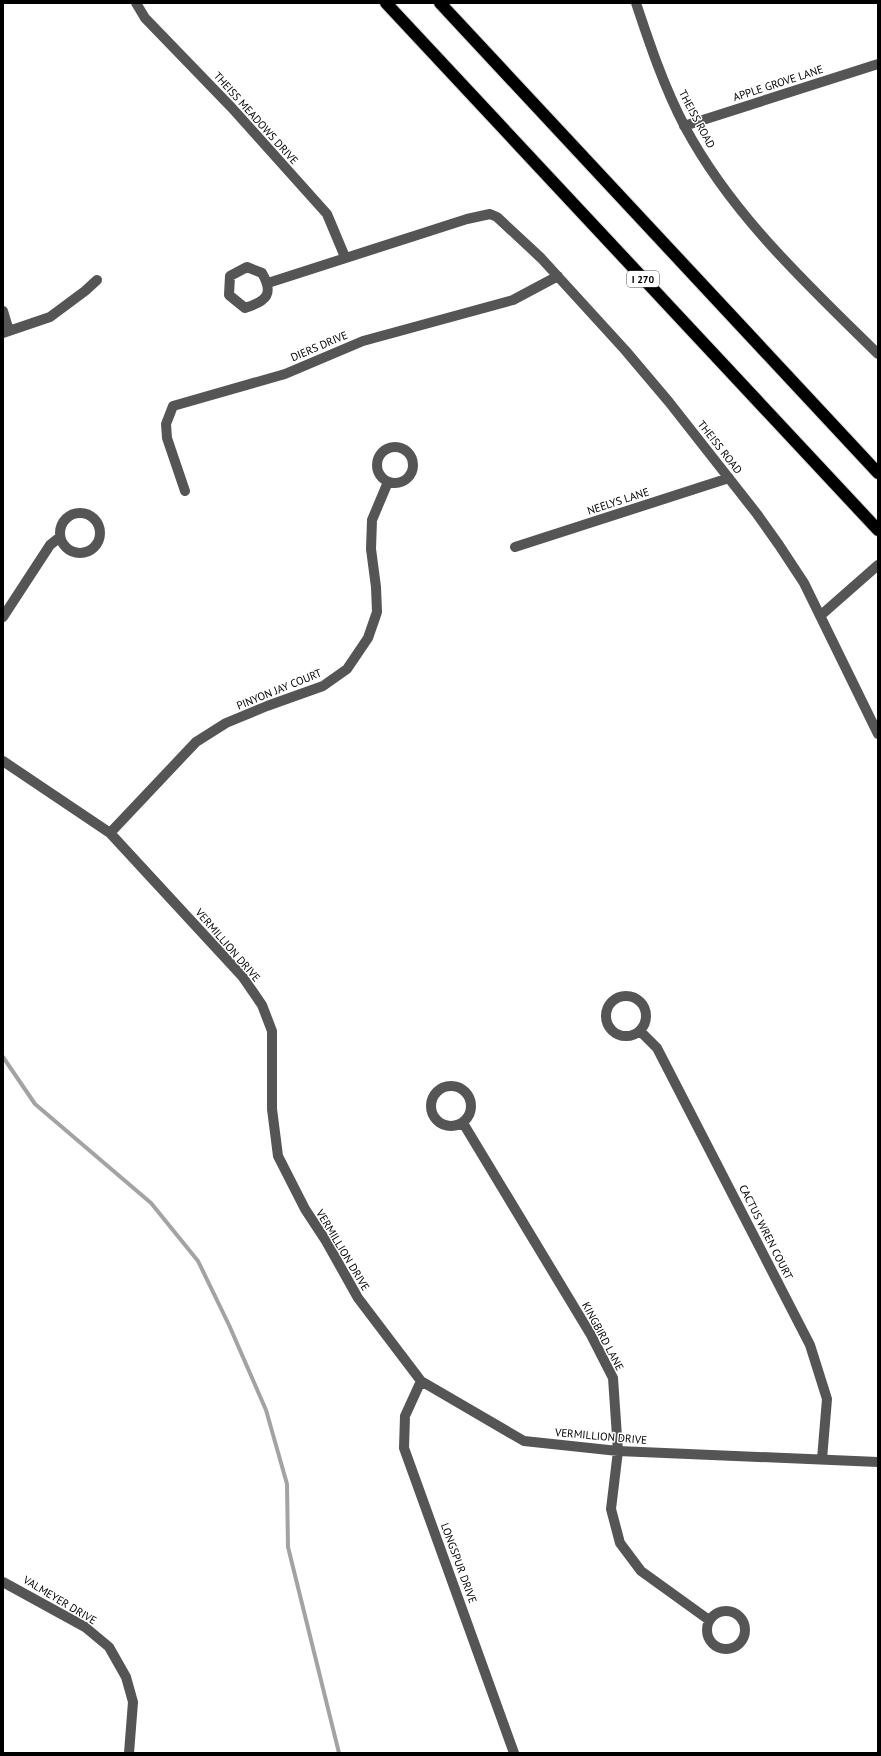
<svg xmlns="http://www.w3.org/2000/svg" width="881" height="1756" viewBox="0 0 881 1756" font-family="'PT Sans',sans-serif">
<rect width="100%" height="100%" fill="#fff"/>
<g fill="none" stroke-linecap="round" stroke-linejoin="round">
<path stroke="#a3a3a3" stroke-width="4" d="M 3,1057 L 35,1104 L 151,1203 L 198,1261 L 229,1325 L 266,1410 L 287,1484 L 288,1547 L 339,1753"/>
<g stroke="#dbdbdb" stroke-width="14">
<path id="highway" d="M 386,3 L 878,530
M 440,3 L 878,473"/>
</g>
<path stroke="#555" stroke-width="10" d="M 136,3 L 145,18 L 232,108 L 327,214 L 345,257
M 636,3 C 650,45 664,87 685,127 C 732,215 807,284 878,354
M 684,126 L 878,64
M 247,267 L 262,273 C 274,294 267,301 245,308 L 229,295 L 230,276 Z
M 268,283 L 467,219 L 490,214 L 497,217 L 541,258 L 625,350 L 669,402 L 757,514 L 779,545 L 804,583 L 878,734
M 3,311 L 9,331
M 3,333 L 50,317 L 85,291 L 97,280
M377 465a18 18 0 1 1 36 0a18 18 0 1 1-36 0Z
M 185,491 L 167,438 L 166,424 L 173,406 L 285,374 L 363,341 L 513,300 L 558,276
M60 533a20 20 0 1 1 40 0a20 20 0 1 1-40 0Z
M 515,547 L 729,478
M 820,616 L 878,565
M 3,617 L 50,545 L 60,537
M 3,761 L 110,833 L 242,976 L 262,1005 L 272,1031 L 272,1109 L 278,1156 L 305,1209 L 326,1241 L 358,1298 L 421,1381 L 524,1441 L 618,1451 L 878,1462
M 110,833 L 196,742 L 226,723 L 267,706 L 323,686 L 347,669 L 368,638 L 377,612 L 376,587 L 371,549 L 372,520 L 388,482
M606 1016a20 20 0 1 1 40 0a20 20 0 1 1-40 0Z
M 640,1031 L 657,1048 L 810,1345 L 827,1399 L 822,1459
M431 1106a20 20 0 1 1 40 0a20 20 0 1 1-40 0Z
M 463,1123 L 591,1335 L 613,1378 L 618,1451 L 611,1509 L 620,1543 L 641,1571 L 709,1620
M 421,1381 L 405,1416 L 404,1448 L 514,1753
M 3,1582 L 85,1627 L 109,1647 L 126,1677 L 133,1702 L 129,1753
M707 1630a19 19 0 1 1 38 0a19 19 0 1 1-38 0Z"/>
<use href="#highway" stroke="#000" stroke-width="12"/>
</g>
<g text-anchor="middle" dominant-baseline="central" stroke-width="3" stroke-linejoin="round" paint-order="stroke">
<rect fill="#fff" stroke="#4c4c4c" stroke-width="1" x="627" y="271" width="32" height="16" rx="3"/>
<g font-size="10" font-weight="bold" fill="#000">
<text x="643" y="279">I 270</text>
</g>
<g font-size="11" fill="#000" stroke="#fff">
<text transform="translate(778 83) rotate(-18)">APPLE GROVE LANE</text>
<text transform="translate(256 118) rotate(48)">THEISS MEADOWS DRIVE</text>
<text transform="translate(697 119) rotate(62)">THEISS ROAD</text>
<text transform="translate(319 346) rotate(-23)">DIERS DRIVE</text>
<text transform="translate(720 447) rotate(52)">THEISS ROAD</text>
<text transform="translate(618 501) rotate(-18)">NEELYS LANE</text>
<text transform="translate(279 689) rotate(-22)">PINYON JAY COURT</text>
<text transform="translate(228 945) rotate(49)">VERMILLION DRIVE</text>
<text transform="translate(766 1232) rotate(63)">CACTUS WREN COURT</text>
<text transform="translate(343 1250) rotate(59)">VERMILLION DRIVE</text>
<text transform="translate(603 1336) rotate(62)">KINGBIRD LANE</text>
<text transform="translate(601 1436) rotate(5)">VERMILLION DRIVE</text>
<text transform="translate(459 1563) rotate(70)">LONGSPUR DRIVE</text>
<text transform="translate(60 1600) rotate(31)">VALMEYER DRIVE</text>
</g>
</g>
<rect width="881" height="1756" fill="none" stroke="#000000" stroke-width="8"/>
</svg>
